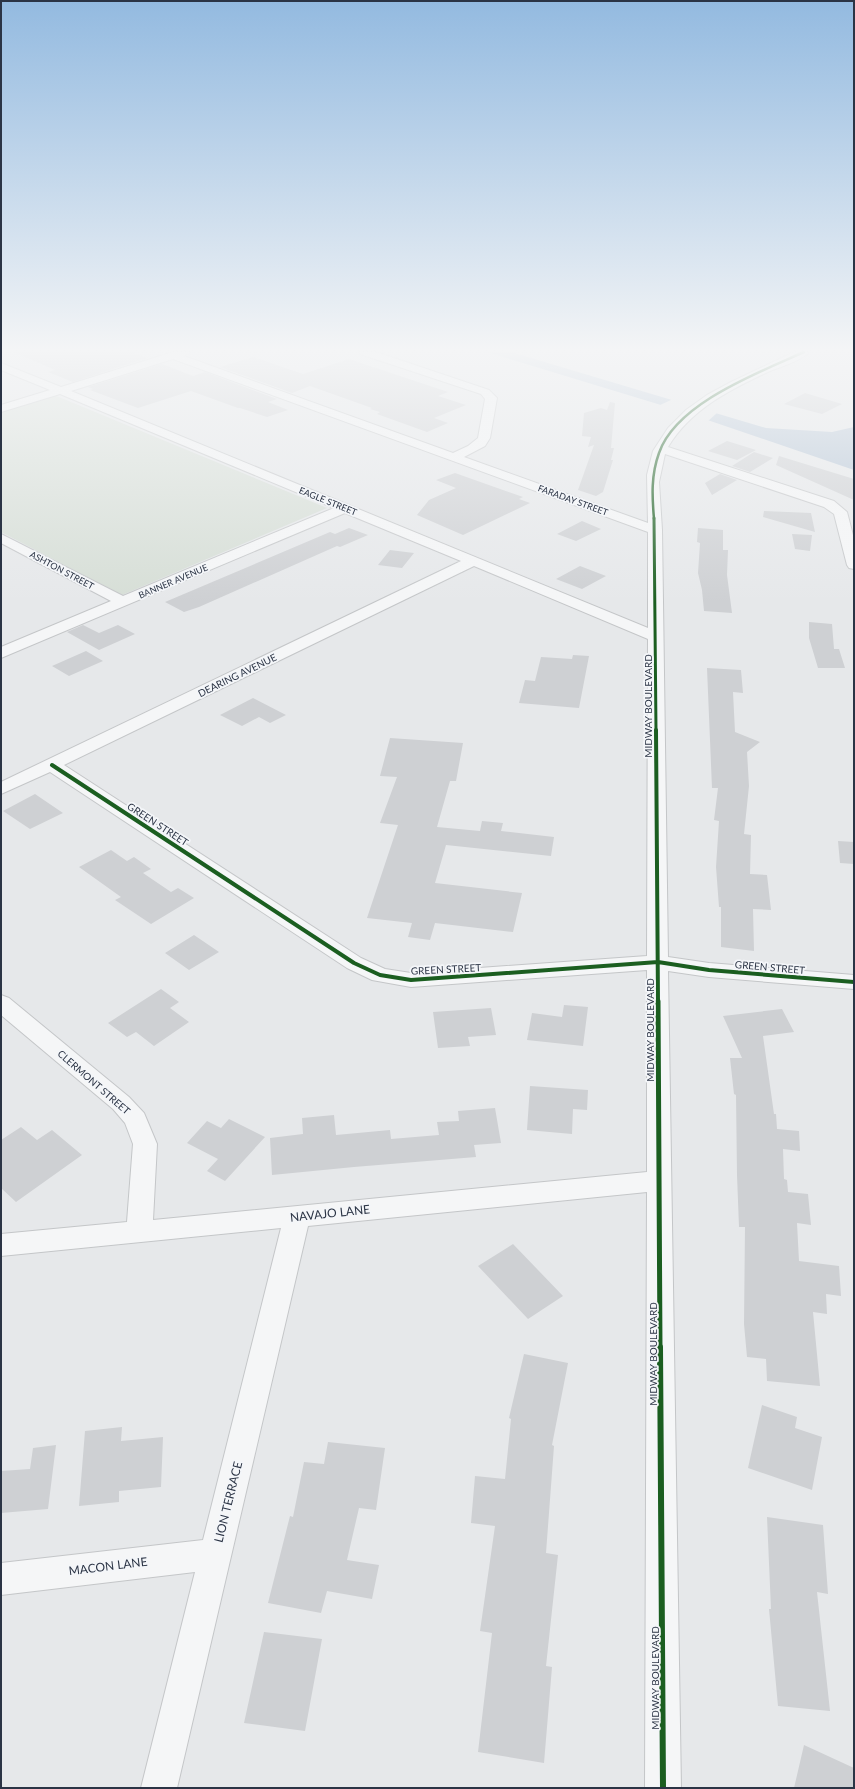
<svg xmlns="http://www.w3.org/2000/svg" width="855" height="1789" viewBox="0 0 855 1789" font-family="Lato,sans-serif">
<rect width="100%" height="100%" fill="#e6e8ea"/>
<path fill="#d6ded6" d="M 54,395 L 327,508 L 122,595 L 1,532 L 1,411 Z"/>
<path fill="#b4c4d5" d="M 487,352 L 511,352 L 766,428 L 832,432 L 854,427 L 854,470 L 684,412 Z"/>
<path fill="#e6e8ea" d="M 673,399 L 718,412 L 707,422 L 658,406 Z"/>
<path fill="#ced0d3" d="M 14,352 L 131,352 L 147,358 L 73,382 L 48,372 L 55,370 Z
M 253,357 L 303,374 L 349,359 L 448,392 L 438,396 L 466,405 L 434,418 L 448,423 L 427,432 L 377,414 L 380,412 L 370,409 L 372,408 L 310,386 L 292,393 L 220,367 Z
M 162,364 L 193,376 L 205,372 L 277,399 L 268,402 L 288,410 L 267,417 L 240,408 L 238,408 L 191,391 L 138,408 L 90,390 L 93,389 L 88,387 Z
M 805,393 L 842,404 L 822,414 L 784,404 Z
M 610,402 L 615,403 L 611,448 L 614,448 L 611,460 L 613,460 L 603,492 L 596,496 L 578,490 L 594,445 L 588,447 L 591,437 L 582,436 L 584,413 L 601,408 L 607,410 Z
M 727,441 L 756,450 L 737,460 L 708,451 Z
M 754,452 L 773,458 L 750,472 L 732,466 Z
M 779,456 L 854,479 L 854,500 L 776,465 Z
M 455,473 L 523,497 L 519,499 L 530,503 L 463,535 L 417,515 L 429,500 L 456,488 L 436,480 Z
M 720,474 L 737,480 L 712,495 L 705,483 Z
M 764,511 L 811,513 L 815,532 L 763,517 Z
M 582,521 L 601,529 L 576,541 L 557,534 Z
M 349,528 L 368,535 L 340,547 L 337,546 L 199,607 L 184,612 L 165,602 L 330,532 L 335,534 Z
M 698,528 L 723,530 L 723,550 L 728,550 L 727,575 L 732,613 L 704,611 L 702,590 L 698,573 L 700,543 L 697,542 Z
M 792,534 L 812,535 L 810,551 L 795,549 Z
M 390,550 L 414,553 L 402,568 L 378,565 Z
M 580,566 L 606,576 L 582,589 L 556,579 Z
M 809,622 L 832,624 L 834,649 L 839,649 L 845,668 L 818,668 L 809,638 Z
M 83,625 L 99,633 L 118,625 L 135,634 L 99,650 L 67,632 Z
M 86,651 L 103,661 L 69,676 L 52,666 Z
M 573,655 L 589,656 L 579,708 L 519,703 L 525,680 L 535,681 L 541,657 L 572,659 Z
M 707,668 L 741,670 L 743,693 L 733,692 L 735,732 L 760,742 L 747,752 L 749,786 L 744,834 L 751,835 L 750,874 L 767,875 L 771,910 L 753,909 L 754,951 L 721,947 L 721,907 L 719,907 L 716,867 L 719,821 L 714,820 L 718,788 L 712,788 Z
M 253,698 L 286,715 L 270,723 L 259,717 L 242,726 L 220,715 Z
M 390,738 L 463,743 L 456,781 L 450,781 L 437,827 L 480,831 L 482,821 L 503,823 L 501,831 L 554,837 L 551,856 L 446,845 L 435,883 L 522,893 L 513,932 L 435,923 L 430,940 L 408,937 L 412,923 L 367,918 L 398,825 L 380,823 L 397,777 L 380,776 Z
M 35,794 L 63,813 L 30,829 L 3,811 Z
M 838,841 L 854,842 L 854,864 L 840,863 Z
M 111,850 L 127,861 L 134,857 L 151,869 L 143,873 L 171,892 L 178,888 L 194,898 L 151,924 L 115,900 L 121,897 L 79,867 Z
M 194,935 L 219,952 L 189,970 L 165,953 Z
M 161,989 L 179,1002 L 170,1008 L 189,1022 L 154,1046 L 136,1032 L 127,1037 L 108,1023 Z
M 564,1005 L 588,1007 L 583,1046 L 527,1040 L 532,1013 L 562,1017 Z
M 491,1008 L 496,1035 L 468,1037 L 470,1046 L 438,1048 L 433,1012 Z
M 782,1009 L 794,1032 L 763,1036 L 774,1114 L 776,1114 L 777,1129 L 799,1131 L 800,1151 L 783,1149 L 784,1179 L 787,1180 L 788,1192 L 808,1194 L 811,1225 L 797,1223 L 799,1261 L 839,1266 L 841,1296 L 826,1294 L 827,1314 L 813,1312 L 820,1386 L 767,1381 L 766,1359 L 747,1357 L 744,1324 L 745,1227 L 739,1227 L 737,1175 L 736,1095 L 734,1094 L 730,1058 L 742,1058 L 723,1016 Z
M 530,1086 L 588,1090 L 587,1110 L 573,1109 L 572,1134 L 527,1130 Z
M 495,1108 L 501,1143 L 474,1145 L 476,1157 L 354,1167 L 272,1175 L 270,1138 L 303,1134 L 302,1118 L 334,1115 L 336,1135 L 390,1130 L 391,1139 L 439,1135 L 437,1122 L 459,1121 L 458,1111 Z
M 229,1119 L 265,1137 L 225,1181 L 207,1171 L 218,1159 L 187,1143 L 207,1121 L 221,1128 Z
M 21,1127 L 37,1140 L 52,1130 L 82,1155 L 16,1202 L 1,1188 L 1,1140 Z
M 513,1244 L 563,1296 L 528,1319 L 478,1266 Z
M 524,1354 L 568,1363 L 552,1445 L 554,1446 L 546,1553 L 558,1555 L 546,1666 L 552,1667 L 544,1763 L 478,1752 L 492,1633 L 480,1631 L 495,1526 L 471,1523 L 475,1476 L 505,1479 L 511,1419 L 509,1418 Z
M 762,1405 L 797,1417 L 795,1428 L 822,1437 L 812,1490 L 748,1468 Z
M 122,1427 L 121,1441 L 163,1437 L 161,1487 L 119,1491 L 119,1502 L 79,1506 L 85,1431 Z
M 328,1442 L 385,1448 L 376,1510 L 359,1508 L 347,1560 L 379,1565 L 372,1599 L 327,1591 L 321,1613 L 268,1603 L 290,1516 L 293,1517 L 304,1462 L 324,1464 Z
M 56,1445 L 48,1509 L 1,1513 L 1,1471 L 30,1469 L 33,1448 Z
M 767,1517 L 823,1525 L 828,1594 L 817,1592 L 830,1711 L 778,1706 L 769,1609 L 771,1609 Z
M 264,1632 L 322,1639 L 305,1731 L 244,1723 Z
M 804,1745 L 854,1768 L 854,1788 L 794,1788 Z"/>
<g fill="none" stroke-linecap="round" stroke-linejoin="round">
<g stroke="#c4c6c8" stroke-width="2">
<path id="minor" d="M 173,352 L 190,352 L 184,356 L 453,453 L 468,446 L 478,438 L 485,399 L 481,394 L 360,354 L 359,352 L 376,352 L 489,390 L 497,398 L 490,438 L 485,446 L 464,457 L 648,523 L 647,475 L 653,451 L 668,428 L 686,410 L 707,395 L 731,382 L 794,352 L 809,352 C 802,360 781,367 770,371 C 731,389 691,409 668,447 L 834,501 L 847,512 L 854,539 L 854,569 L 849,568 L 847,565 L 834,514 L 824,507 L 665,454 L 659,482 L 662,530 L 668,957 L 709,963 L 854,975 L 854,989 L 709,977 L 668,971 L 681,1788 L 645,1788 L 647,1192 L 308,1226 L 177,1788 L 141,1788 L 195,1572 L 1,1595 L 1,1563 L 203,1540 L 281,1228 L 1,1256 L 1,1234 L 127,1222 L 133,1144 L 125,1123 L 113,1109 L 1,1015 L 1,995 L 9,998 L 129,1097 L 144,1113 L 157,1144 L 153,1220 L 647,1172 L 647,970 L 411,987 L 372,980 L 347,968 L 50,772 L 1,794 L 1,782 L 461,561 L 345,513 L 1,658 L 1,647 L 111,601 L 1,543 L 1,534 L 123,596 L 334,508 L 60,394 L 1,412 L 1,405 L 50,390 L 1,370 L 1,363 L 61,387 ZM 173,359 L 648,532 L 648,628 L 71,391 ZM 474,566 L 648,639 L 647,956 L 411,973 L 385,969 L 361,958 L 64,765 Z"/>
</g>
<use href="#minor" fill="#f5f6f7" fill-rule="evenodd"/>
<g stroke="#f4f6f9" stroke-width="4">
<path id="cycleway-far4" d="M 654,519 C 652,496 651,475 659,453 C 676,403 760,372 804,352"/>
</g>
<g stroke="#f4f6f9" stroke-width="5">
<path id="cycleway-far3" d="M 654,518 L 656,731"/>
</g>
<g stroke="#f4f6f9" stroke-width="6">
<path id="cycleway-far2" d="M 656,730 L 658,1002
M 52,765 L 354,963 L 380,975 L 411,980 L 658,962 L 709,970 L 854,982"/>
</g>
<g stroke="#f4f6f9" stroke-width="8">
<path id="cycleway-far1" d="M 658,1001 L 660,1348"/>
</g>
<g stroke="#f4f6f9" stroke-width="9">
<path id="cycleway" d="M 660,1347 L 663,1788"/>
</g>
<use href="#cycleway-far4" stroke="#1b5e20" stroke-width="2.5"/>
<use href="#cycleway-far3" stroke="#1b5e20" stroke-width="3"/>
<use href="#cycleway-far2" stroke="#1b5e20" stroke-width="4"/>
<use href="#cycleway-far1" stroke="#1b5e20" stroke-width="5"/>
<use href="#cycleway" stroke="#1b5e20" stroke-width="6"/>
</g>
<linearGradient id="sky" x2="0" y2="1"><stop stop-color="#93bae0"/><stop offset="0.58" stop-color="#f4f5f6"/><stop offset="1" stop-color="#f4f5f6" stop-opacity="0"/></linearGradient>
<rect width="855" height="603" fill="url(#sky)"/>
<g text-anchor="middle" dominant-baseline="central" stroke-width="3.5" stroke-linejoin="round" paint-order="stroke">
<g font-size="9" fill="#2b3445" stroke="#f4f6f9">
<text transform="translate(573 500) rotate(20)">FARADAY STREET</text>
<text transform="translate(328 501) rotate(22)">EAGLE STREET</text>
<text transform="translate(62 570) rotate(28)">ASHTON STREET</text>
<text transform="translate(173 581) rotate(-23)">BANNER AVENUE</text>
</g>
<g font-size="10" fill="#2b3445" stroke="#f4f6f9">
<text transform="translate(237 675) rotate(-26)">DEARING AVENUE</text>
<text transform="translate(648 706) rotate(-90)">MIDWAY BOULEVARD</text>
<text transform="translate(158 824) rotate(33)">GREEN STREET</text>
<text transform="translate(770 967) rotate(5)">GREEN STREET</text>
<text transform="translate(446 969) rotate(-3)">GREEN STREET</text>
<text transform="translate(650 1030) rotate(-90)">MIDWAY BOULEVARD</text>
<text transform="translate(94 1082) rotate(41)">CLERMONT STREET</text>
<text transform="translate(653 1354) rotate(-90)">MIDWAY BOULEVARD</text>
<text transform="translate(655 1678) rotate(-90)">MIDWAY BOULEVARD</text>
</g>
<g font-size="12" fill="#2b3445" stroke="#f4f6f9">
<text transform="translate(330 1213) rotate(-6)">NAVAJO LANE</text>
<text transform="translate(228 1502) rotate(-76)">LION TERRACE</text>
<text transform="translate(108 1566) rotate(-7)">MACON LANE</text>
</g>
</g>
<rect width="855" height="1789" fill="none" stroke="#2b3445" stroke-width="4"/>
</svg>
